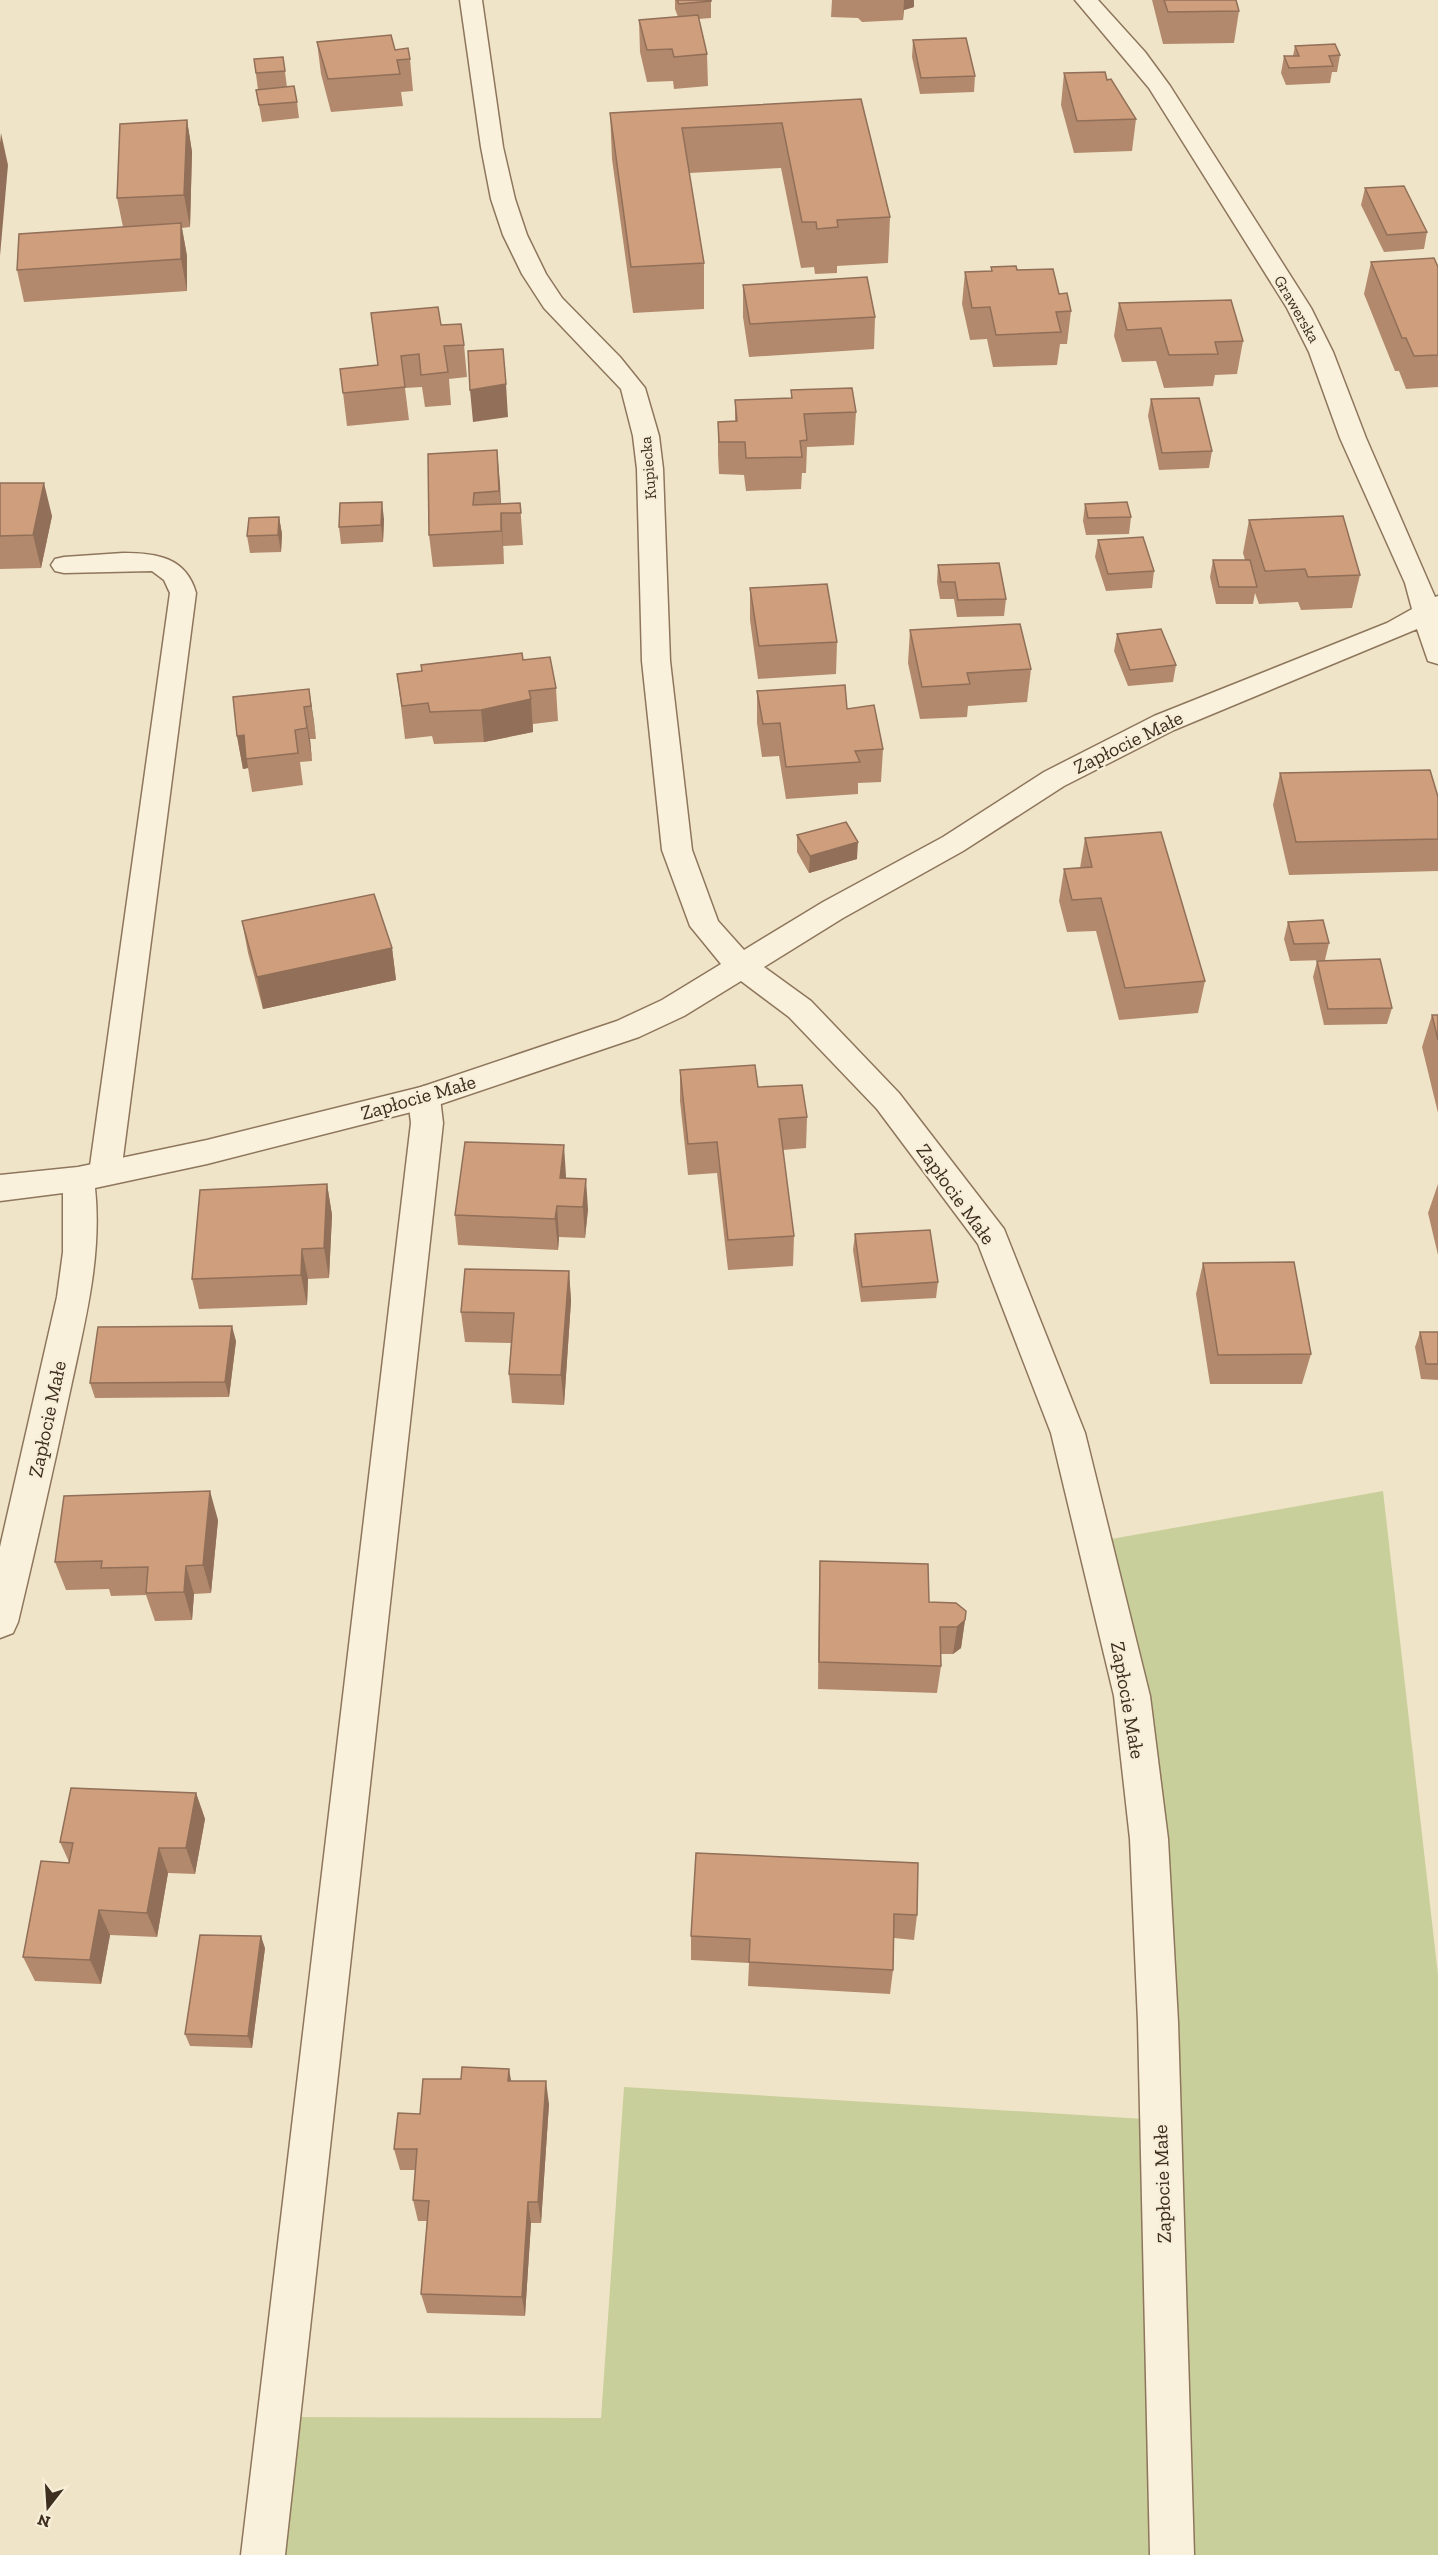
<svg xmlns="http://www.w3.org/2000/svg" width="1438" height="2555" viewBox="0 0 1438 2555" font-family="'Zilla Slab',serif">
<rect width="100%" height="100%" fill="#f0e4c8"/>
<path fill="#c9cf9b" d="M 1383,1491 L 1438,1975 L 1438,2555 L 1194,2555 L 1169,1837 L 1149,1693 L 1111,1539 Z
M 624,2087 L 1145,2119 L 1154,2555 L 280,2555 L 294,2417 L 601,2418 Z"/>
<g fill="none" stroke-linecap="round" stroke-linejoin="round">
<g stroke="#8d765c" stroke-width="3">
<path id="lane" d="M 123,553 C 156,553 186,557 196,593 L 121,1173 L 116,1182 L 105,1185 L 94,1182 L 89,1173 L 170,593 L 164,580 L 152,571 L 64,573 L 55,571 L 51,565 L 55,559 L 64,557 Z
M 424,1086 L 435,1090 L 440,1098 L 443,1123 L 285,2555 L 241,2555 L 411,1123 L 408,1098 L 413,1090 Z"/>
</g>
<g stroke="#8d765c" stroke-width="3">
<path id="street" d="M 460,0 L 482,0 L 503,147 L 515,199 L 527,235 L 546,274 L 562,298 L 620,357 L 645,388 L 659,436 L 663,469 L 670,661 L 692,850 L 718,921 L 744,950 L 823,902 L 943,837 L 1044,772 L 1154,716 L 1387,623 L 1412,609 L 1405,583 L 1340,438 L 1309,352 L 1287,308 L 1149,88 L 1075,0 L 1098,0 L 1145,52 L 1170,86 L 1311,308 L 1333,352 L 1366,438 L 1435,597 L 1438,596 L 1438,664 L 1428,661 L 1417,629 L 1174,730 L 1064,786 L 963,851 L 843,918 L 764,967 L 811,1001 L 899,1093 L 1004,1229 L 1085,1433 L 1150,1696 L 1168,1839 L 1178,2022 L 1194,2555 L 1150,2555 L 1138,2022 L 1130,1839 L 1114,1696 L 1051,1433 L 978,1244 L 877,1109 L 789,1017 L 741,981 L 684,1016 L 639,1037 L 435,1106 L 207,1164 L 95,1188 C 102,1254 86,1317 72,1382 C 55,1462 37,1542 18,1622 L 13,1633 L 0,1638 L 0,1547 L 57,1297 L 63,1252 L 63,1193 L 0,1201 L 0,1175 L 78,1167 L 207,1140 L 421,1087 L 617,1021 L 662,1000 L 721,964 L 690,926 L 662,850 L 642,661 L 637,469 L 633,436 L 621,389 L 544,308 L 522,274 L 503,235 L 491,199 L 481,147 Z"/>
</g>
<use href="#lane" fill="#faf1dc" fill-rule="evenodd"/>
<use href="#street" fill="#faf1dc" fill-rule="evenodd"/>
</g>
<path fill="#b2896c" d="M 675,0 L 711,0 L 711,18 L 698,19 L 707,54 L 708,86 L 674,89 L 673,81 L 647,82 L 640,52 L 639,20 L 678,17 L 675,9 Z
M 832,0 L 914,0 L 914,7 L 904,10 L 903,20 L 862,22 L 858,18 L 831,17 Z
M 1152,0 L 1236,0 L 1239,11 L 1234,43 L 1163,44 Z
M 913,40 L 975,76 L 974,92 L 920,94 L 912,57 Z
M 317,42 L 395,50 L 410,59 L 413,91 L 401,92 L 403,106 L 331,112 L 321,74 Z
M 1295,46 L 1340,55 L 1337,72 L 1332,72 L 1330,83 L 1286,85 L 1281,73 L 1284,56 L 1293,56 Z
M 283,57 L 287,87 L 297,102 L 299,118 L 262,122 L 256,90 L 258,90 L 254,59 Z
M 1064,73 L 1107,80 L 1136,119 L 1132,151 L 1074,153 L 1061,105 Z
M 861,99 L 890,217 L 888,263 L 837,266 L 837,273 L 815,274 L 814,267 L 801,268 L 781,168 L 689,173 L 704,263 L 704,309 L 633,313 L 612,159 L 610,113 Z
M 187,120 L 192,152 L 190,227 L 182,228 L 187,256 L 187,291 L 24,302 L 17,270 L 123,227 L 117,198 Z
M 1365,188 L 1427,232 L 1424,249 L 1384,252 L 1361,205 Z
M 1371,262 L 1438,267 L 1438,387 L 1406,389 L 1399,371 L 1395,371 L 1364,294 Z
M 991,267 L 1017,270 L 1059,294 L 1071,311 L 1067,344 L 1060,344 L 1057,365 L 993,367 L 987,339 L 970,340 L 962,304 L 965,272 L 991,271 Z
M 743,285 L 875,317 L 874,349 L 749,357 L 743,317 Z
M 1119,303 L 1243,341 L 1237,374 L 1215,375 L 1213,386 L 1164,388 L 1156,361 L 1122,362 L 1114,336 Z
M 441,325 L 464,345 L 467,377 L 449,379 L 451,405 L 425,407 L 422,387 L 405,388 L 409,420 L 347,426 L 343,393 L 378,365 Z
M 791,390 L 856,412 L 854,445 L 807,447 L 806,473 L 802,473 L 801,489 L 746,491 L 744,475 L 719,474 L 718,455 L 718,422 L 735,421 L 735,400 L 791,398 Z
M 1151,399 L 1212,451 L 1209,468 L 1159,470 L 1148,416 Z
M 497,450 L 500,504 L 520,503 L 523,545 L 503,546 L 504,564 L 433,567 L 429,535 Z
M 0,483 L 52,516 L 41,568 L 0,569 Z
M 1085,504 L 1131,517 L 1129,534 L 1086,535 L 1083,521 Z
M 279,517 L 282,534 L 281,552 L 250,553 L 247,536 Z
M 384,519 L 383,542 L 341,544 L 339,527 Z
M 1249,520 L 1360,575 L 1352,608 L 1301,610 L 1298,602 L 1259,604 L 1255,593 L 1253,604 L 1216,604 L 1210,577 L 1213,560 L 1245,560 L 1243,553 Z
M 1098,540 L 1154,571 L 1152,588 L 1106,591 L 1095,557 Z
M 938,565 L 1006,599 L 1004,616 L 957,617 L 954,599 L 940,599 L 937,582 Z
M 750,588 L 837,642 L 836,674 L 758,679 L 750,620 Z
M 910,630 L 1031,669 L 1027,702 L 968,706 L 967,717 L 920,719 L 908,663 Z
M 1117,634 L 1176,665 L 1173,682 L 1128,686 L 1114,651 Z
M 523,660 L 556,688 L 558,721 L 533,724 L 533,732 L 484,742 L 434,744 L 432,736 L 405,739 L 397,674 Z
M 309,689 L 316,739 L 310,739 L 312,761 L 300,762 L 303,785 L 252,792 L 248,768 L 243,769 L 237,736 Z
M 757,691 L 847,709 L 883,749 L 881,782 L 858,783 L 858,794 L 786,799 L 779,756 L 762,757 L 757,723 Z
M 1280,773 L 1438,797 L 1438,871 L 1289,875 L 1273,805 Z
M 797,835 L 857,859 L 809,873 L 797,852 Z
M 1085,838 L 1205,981 L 1198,1013 L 1119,1020 L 1096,931 L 1067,932 L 1059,901 L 1064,869 L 1080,868 Z
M 242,921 L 392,948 L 396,980 L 263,1009 L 248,953 Z
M 1288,922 L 1329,943 L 1325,960 L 1290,961 L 1284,939 Z
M 1317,961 L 1392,1008 L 1387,1024 L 1324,1025 L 1313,977 Z
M 1432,1015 L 1438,1015 L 1438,1113 L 1422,1047 Z
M 680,1070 L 758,1087 L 807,1117 L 806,1148 L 783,1150 L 794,1236 L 793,1266 L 728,1270 L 717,1173 L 688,1175 L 680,1101 Z
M 566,1178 L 588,1209 L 585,1238 L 559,1237 L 558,1250 L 458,1245 L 455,1215 Z
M 327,1184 L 332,1215 L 329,1278 L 308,1279 L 307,1305 L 199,1309 L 192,1279 Z
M 1438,1184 L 1438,1255 L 1428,1213 Z
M 855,1234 L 938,1282 L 936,1298 L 861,1302 L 853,1250 Z
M 1203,1263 L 1311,1354 L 1302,1384 L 1210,1384 L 1196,1294 Z
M 569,1271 L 571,1301 L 564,1405 L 512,1403 L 509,1374 L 511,1343 L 465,1342 L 461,1312 Z
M 1420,1332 L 1438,1332 L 1438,1380 L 1421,1379 L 1415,1347 Z
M 236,1341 L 229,1397 L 95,1398 L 90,1383 Z
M 218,1520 L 211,1593 L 194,1594 L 192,1620 L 155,1621 L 146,1595 L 111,1596 L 109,1589 L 66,1590 L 55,1562 Z
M 820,1561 L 929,1602 L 965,1620 L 961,1648 L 953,1654 L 941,1654 L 941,1666 L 937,1693 L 818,1689 L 819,1589 Z
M 196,1793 L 205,1819 L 195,1874 L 168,1873 L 157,1937 L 110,1935 L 101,1984 L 35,1981 L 23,1957 L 69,1862 L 60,1842 Z
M 696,1853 L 917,1915 L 914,1940 L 894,1938 L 893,1970 L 890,1994 L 748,1986 L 749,1963 L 691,1960 L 691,1936 Z
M 265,1948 L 252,2048 L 190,2046 L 185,2034 Z
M 511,2081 L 549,2104 L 541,2223 L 531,2223 L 525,2316 L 427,2313 L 421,2294 L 427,2221 L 418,2221 L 413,2200 L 415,2170 L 400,2170 L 394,2149 L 420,2114 Z"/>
<path fill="#916f58" d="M 904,0 L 914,0 L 914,7 L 904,10 L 903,20 Z
M 187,120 L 192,152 L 190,227 L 184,195 Z
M 1,133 L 8,165 L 0,256 L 0,143 Z
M 181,223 L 187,256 L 187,291 L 181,259 Z
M 506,384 L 508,417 L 473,422 L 470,390 Z
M 497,450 L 500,483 L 504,564 L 499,491 Z
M 44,483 L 52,516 L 41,568 L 33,535 Z
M 382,502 L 384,519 L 383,542 L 381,525 Z
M 279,517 L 282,534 L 281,552 L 278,535 Z
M 309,689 L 314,721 L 316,739 L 311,706 Z
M 531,699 L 533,732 L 484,742 L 481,710 Z
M 304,707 L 310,739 L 312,761 L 307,728 Z
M 244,735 L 248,768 L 243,769 L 237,736 Z
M 858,842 L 857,859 L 809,873 L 810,856 Z
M 392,948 L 396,980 L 263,1009 L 257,977 Z
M 564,1145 L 566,1176 L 563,1208 L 560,1178 Z
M 586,1179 L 588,1209 L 585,1238 L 583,1207 Z
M 327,1184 L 332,1215 L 329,1278 L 324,1248 Z
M 557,1206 L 559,1237 L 558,1250 L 555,1219 Z
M 302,1249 L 308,1279 L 307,1305 L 301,1275 Z
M 569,1271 L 571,1301 L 564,1405 L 561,1375 Z
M 232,1326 L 236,1341 L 229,1397 L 225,1382 Z
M 210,1491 L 218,1520 L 211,1593 L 203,1565 Z
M 186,1566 L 194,1594 L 192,1620 L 184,1592 Z
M 965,1620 L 961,1648 L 953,1654 L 957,1627 Z
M 196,1793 L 205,1819 L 195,1874 L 186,1848 Z
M 159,1848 L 168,1873 L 157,1937 L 147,1913 Z
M 99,1910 L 110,1935 L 101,1984 L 90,1960 Z
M 261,1936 L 265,1948 L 252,2048 L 248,2036 Z
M 509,2069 L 513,2091 L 508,2081 Z
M 546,2081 L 549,2104 L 541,2223 L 538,2202 Z
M 528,2202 L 531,2223 L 525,2316 L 522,2297 Z"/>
<path fill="#cf9f7d" stroke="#916f58" stroke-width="1.5" d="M 677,0 L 711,0 L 711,1 L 679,4 Z
M 1164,0 L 1236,0 L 1239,11 L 1168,12 Z
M 698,15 L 707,54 L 674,57 L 672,49 L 647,50 L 639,20 Z
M 391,35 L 395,50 L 408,48 L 410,59 L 397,60 L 400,74 L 328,79 L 317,42 Z
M 966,38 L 975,76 L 921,78 L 913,40 Z
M 1335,44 L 1340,55 L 1329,56 L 1333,66 L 1289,68 L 1284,56 L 1299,56 L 1295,46 Z
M 283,57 L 285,71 L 256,73 L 254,59 Z
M 1105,72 L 1107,80 L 1111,79 L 1136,119 L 1077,121 L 1064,73 Z
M 294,86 L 297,102 L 259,105 L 256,90 Z
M 861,99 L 890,217 L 837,220 L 838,227 L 817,229 L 816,222 L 802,222 L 782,123 L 682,128 L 704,263 L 631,267 L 610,113 Z
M 187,120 L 184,195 L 117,198 L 120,124 Z
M 1404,186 L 1427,232 L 1387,235 L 1365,188 Z
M 181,223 L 181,259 L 17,270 L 19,234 Z
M 1434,258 L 1438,267 L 1438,355 L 1414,356 L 1406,338 L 1402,338 L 1371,262 Z
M 1016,266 L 1017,270 L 1053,269 L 1059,294 L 1067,293 L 1071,311 L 1056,312 L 1061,332 L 996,335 L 990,307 L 972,308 L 965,272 L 992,271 L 991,267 Z
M 867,277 L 875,317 L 750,324 L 743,285 Z
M 1231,300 L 1243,341 L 1215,342 L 1218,354 L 1169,355 L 1161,328 L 1127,330 L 1119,303 Z
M 438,307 L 441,325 L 461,324 L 464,345 L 444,346 L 448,372 L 421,375 L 419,354 L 401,356 L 405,387 L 343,393 L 340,369 L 378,365 L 371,313 Z
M 503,349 L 506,384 L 470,390 L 468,351 Z
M 852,388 L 856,412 L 804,414 L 807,440 L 800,441 L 802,457 L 746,458 L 745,442 L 719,442 L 718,422 L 737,421 L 735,400 L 792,398 L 791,390 Z
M 1199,398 L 1212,451 L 1162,453 L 1151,399 Z
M 497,450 L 499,491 L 474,493 L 473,505 L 520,503 L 521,513 L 501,513 L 501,531 L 429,535 L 428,454 Z
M 0,483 L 44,483 L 33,535 L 0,536 Z
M 382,502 L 381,525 L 339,527 L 340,503 Z
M 1127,502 L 1131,517 L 1088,518 L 1085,504 Z
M 1343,516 L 1360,575 L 1308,577 L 1305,569 L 1265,571 L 1249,520 Z
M 279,517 L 278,535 L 247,536 L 249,518 Z
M 1143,537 L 1154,571 L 1108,574 L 1098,540 Z
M 1213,560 L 1250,560 L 1257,587 L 1219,587 Z
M 999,563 L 1006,599 L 958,600 L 955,582 L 941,582 L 938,565 Z
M 827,584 L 837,642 L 759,646 L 750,588 Z
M 1020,624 L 1031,669 L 967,673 L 970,684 L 922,687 L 910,630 Z
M 1161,629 L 1176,665 L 1130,670 L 1117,634 Z
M 522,653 L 523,660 L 550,657 L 556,688 L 529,691 L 531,699 L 481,710 L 430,712 L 428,703 L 402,706 L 397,674 L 422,671 L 421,665 Z
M 845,685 L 847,709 L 874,705 L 883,749 L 855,751 L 860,762 L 786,767 L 780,723 L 763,724 L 757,691 Z
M 309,689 L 311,706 L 304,707 L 307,728 L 295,730 L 298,753 L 246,759 L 244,735 L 237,736 L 233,697 Z
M 1430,770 L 1438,797 L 1438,839 L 1296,842 L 1280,773 Z
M 846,822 L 858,842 L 810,856 L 797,835 Z
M 1161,832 L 1205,981 L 1125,988 L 1101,898 L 1072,900 L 1064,869 L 1092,867 L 1085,838 Z
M 374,894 L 392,948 L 257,977 L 242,921 Z
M 1323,920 L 1329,943 L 1294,944 L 1288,922 Z
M 1380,959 L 1392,1008 L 1328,1009 L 1317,961 Z
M 1432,1015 L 1438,1015 L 1438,1040 Z
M 755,1065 L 758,1087 L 802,1085 L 807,1117 L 779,1119 L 794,1236 L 728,1240 L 717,1142 L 688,1144 L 680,1070 Z
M 465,1142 L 564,1145 L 560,1178 L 586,1179 L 583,1207 L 557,1206 L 555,1219 L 455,1215 Z
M 327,1184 L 324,1248 L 302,1249 L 301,1275 L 192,1279 L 200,1190 Z
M 930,1230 L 938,1282 L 862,1287 L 855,1234 Z
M 1294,1262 L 1311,1354 L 1218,1355 L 1203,1263 Z
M 465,1269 L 569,1271 L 561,1375 L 509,1374 L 514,1313 L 461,1312 Z
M 232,1326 L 225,1382 L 90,1383 L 98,1327 Z
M 1420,1332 L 1438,1332 L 1438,1364 L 1426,1364 Z
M 210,1491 L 203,1565 L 186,1566 L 184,1592 L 146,1593 L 148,1567 L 101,1568 L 102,1561 L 55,1562 L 64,1496 Z
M 820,1561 L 928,1564 L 929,1602 L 956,1603 L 966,1611 L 965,1620 L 957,1627 L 940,1627 L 941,1666 L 819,1662 Z
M 71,1788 L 196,1793 L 186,1848 L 159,1848 L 147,1913 L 99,1910 L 90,1960 L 23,1957 L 41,1861 L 69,1863 L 73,1843 L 60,1842 Z
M 696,1853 L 918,1863 L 917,1915 L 894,1914 L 893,1970 L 749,1962 L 750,1939 L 691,1936 Z
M 200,1935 L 261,1936 L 248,2036 L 185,2034 Z
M 462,2067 L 509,2069 L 508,2081 L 546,2081 L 538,2202 L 528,2202 L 522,2297 L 421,2294 L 429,2201 L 413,2200 L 417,2149 L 394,2149 L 398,2113 L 420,2114 L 423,2079 L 461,2079 Z"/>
<g text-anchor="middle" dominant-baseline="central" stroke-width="4.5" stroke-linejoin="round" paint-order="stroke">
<g font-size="16" fill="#3d2e20" stroke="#f7eed8">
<text transform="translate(1297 309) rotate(60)">Grawerska</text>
<text transform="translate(648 468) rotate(-95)">Kupiecka</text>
</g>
<g font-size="20" fill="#3d2e20" stroke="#f7eed8">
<text transform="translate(1128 742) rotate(-26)">Zapłocie Małe</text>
<text transform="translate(418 1097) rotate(-16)">Zapłocie Małe</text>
<text transform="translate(956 1194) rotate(54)">Zapłocie Małe</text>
<text transform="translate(47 1419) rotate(-78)">Zapłocie Małe</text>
<text transform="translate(1128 1700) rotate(80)">Zapłocie Małe</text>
<text transform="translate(1162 2184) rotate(-92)">Zapłocie Małe</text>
</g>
</g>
<g transform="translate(48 2507) rotate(197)" stroke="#f7eed8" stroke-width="4.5" paint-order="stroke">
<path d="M0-4.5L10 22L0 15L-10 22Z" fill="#3d2e20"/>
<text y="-9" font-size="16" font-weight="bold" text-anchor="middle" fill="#3d2e20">N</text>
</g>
</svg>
